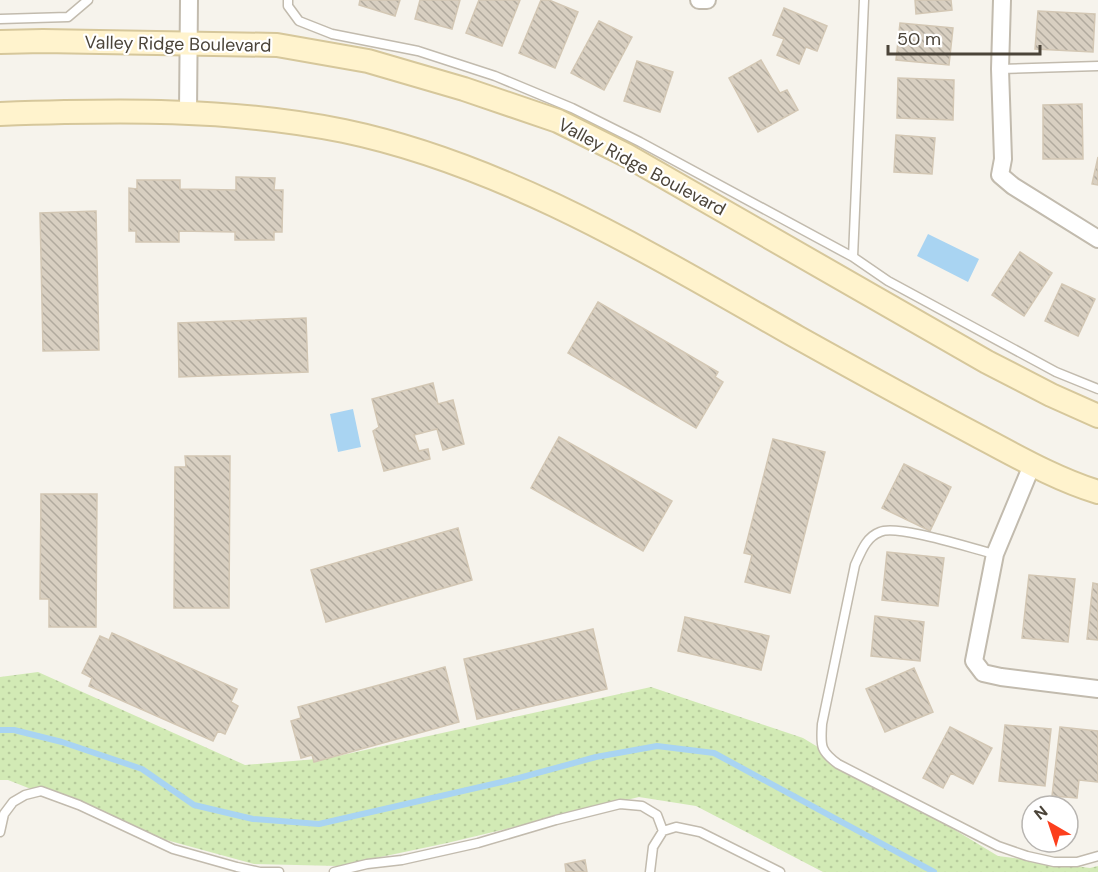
<svg xmlns="http://www.w3.org/2000/svg" width="1098" height="872" viewBox="0 0 1098 872" font-family="'DM Sans',sans-serif">
<defs>
<pattern id="grass-dots" width="8" height="8" patternUnits="userSpaceOnUse" patternTransform="scale(1.5)"><rect width="8" height="8" fill="#d2eab5"/><path d="M2 2h.1M6 6h.1" fill="none" stroke="#b6ca9c" stroke-width="1.8" stroke-linecap="round"/></pattern>
<pattern id="building-back-hatch" width="6" height="6" patternUnits="userSpaceOnUse" patternTransform="scale(1.5)"><rect width="6" height="6" fill="#d8cfc1"/><path d="M-1 5l2 2M0 0l6 6M5-1l2 2" fill="none" stroke="#b1aa9e"/></pattern>
</defs>
<rect width="100%" height="100%" fill="#f6f3ec"/>
<path fill="url(#grass-dots)" d="M 38,672 L 245,765 L 329,758 L 651,687 L 803,738 L 998,856 L 1090,868 L 1098,866 L 1098,872 L 823,872 L 696,806 L 639,797 L 447,843 L 338,866 L 254,864 L 148,835 L 8,780 L 0,780 L 0,677 Z"/>
<path fill="#a9d4f2" d="M 928,234 L 979,259 L 968,282 L 917,256 Z
M 353,409 L 361,447 L 338,452 L 330,414 Z"/>
<g fill="none" stroke-linecap="round" stroke-linejoin="round">
<path stroke="#a9d4f2" stroke-width="6" d="M 0,730 L 14,730 L 62,742 L 142,769 L 194,805 L 253,819 L 319,824 L 519,778 L 596,757 L 657,746 L 714,753 L 934,872"/>
</g>
<path fill="url(#building-back-hatch)" stroke="#d3c7b4" stroke-width="1.5" d="M 360,0 L 400,0 L 395,16 L 359,5 Z
M 420,0 L 460,0 L 452,29 L 415,19 Z
M 479,0 L 520,0 L 502,46 L 466,33 Z
M 541,0 L 549,0 L 578,12 L 555,68 L 519,53 Z
M 915,0 L 951,0 L 952,10 L 916,14 Z
M 784,8 L 827,26 L 817,51 L 806,47 L 799,64 L 777,55 L 784,39 L 773,35 Z
M 1038,11 L 1095,14 L 1093,52 L 1035,49 Z
M 599,21 L 632,37 L 604,90 L 571,73 Z
M 900,23 L 953,28 L 949,65 L 896,60 Z
M 761,60 L 780,93 L 787,90 L 798,110 L 758,132 L 729,78 Z
M 637,61 L 673,72 L 660,112 L 624,101 Z
M 898,78 L 954,80 L 953,120 L 897,118 Z
M 1082,104 L 1083,159 L 1043,159 L 1043,105 Z
M 896,135 L 935,138 L 932,174 L 894,172 Z
M 1098,157 L 1098,185 L 1092,184 Z
M 236,177 L 275,178 L 274,190 L 283,190 L 282,232 L 274,232 L 274,240 L 235,240 L 235,232 L 179,231 L 179,242 L 136,242 L 136,231 L 129,231 L 129,188 L 137,189 L 137,180 L 180,180 L 180,189 L 236,190 Z
M 96,211 L 99,350 L 43,351 L 40,213 Z
M 1020,252 L 1052,273 L 1024,316 L 992,295 Z
M 1062,284 L 1095,299 L 1078,336 L 1045,321 Z
M 598,302 L 718,372 L 715,377 L 723,382 L 696,428 L 568,353 Z
M 306,318 L 308,372 L 179,377 L 178,323 Z
M 433,383 L 438,404 L 453,400 L 464,444 L 443,450 L 437,429 L 414,435 L 419,451 L 428,449 L 430,459 L 384,471 L 373,431 L 379,427 L 372,399 Z
M 559,437 L 672,501 L 643,551 L 531,488 Z
M 773,439 L 825,452 L 790,593 L 745,582 L 752,555 L 744,553 Z
M 185,456 L 230,456 L 229,608 L 174,608 L 175,467 L 186,467 Z
M 904,464 L 951,487 L 930,531 L 882,508 Z
M 41,494 L 97,494 L 96,627 L 49,627 L 49,599 L 40,599 Z
M 458,528 L 472,580 L 326,622 L 311,570 Z
M 887,552 L 944,558 L 938,606 L 882,600 Z
M 1029,575 L 1075,579 L 1068,642 L 1022,638 Z
M 1093,583 L 1098,584 L 1098,640 L 1087,639 Z
M 875,616 L 924,622 L 920,661 L 871,656 Z
M 685,617 L 769,636 L 761,670 L 678,651 Z
M 593,629 L 607,689 L 477,719 L 464,659 Z
M 112,633 L 237,689 L 231,702 L 238,706 L 225,734 L 218,731 L 213,741 L 89,686 L 92,678 L 82,673 L 100,636 L 109,640 Z
M 445,667 L 459,722 L 314,762 L 312,755 L 301,758 L 291,721 L 301,718 L 298,707 Z
M 914,668 L 933,712 L 885,732 L 866,689 Z
M 1005,725 L 1051,729 L 1045,786 L 999,781 Z
M 950,727 L 992,748 L 973,784 L 951,773 L 943,788 L 923,778 Z
M 1060,727 L 1098,731 L 1098,782 L 1079,780 L 1077,798 L 1052,796 Z
M 585,860 L 587,872 L 566,872 L 565,864 Z"/>
<g fill="none" stroke-linecap="round" stroke-linejoin="round">
<g stroke="#c2bbae" stroke-width="11">
<path id="service" d="M 288,0 L 288,6 L 299,21 L 332,34 L 418,51 L 495,76 L 572,108 L 640,142 L 853,257
M 864,0 L 853,257 L 888,281 L 1056,372 L 1098,389
M 0,19 L 68,17 L 88,0
M 1000,69 L 1098,66
M 995,554 C 973,549 897,524 880,532 C 866,537 861,552 855,565 L 822,724 C 821,745 819,750 838,764 L 998,846 L 1027,856 L 1054,862 L 1077,862 L 1098,856
M 0,832 L 4,814 L 13,802 L 25,795 L 41,791 L 79,805 L 173,849 L 237,867 L 260,872 L 279,872
M 334,872 L 367,864 L 402,860 L 478,843 L 556,820 L 620,804 L 642,806 L 657,815 L 663,831
M 650,872 L 653,847 L 663,831 L 676,827 L 700,832 L 780,872"/>
</g>
<g stroke="#c2bbae" stroke-width="20">
<path id="minor" d="M 699,0 L 707,0
M 1002,0 L 1000,69 L 1003,159 L 1000,175 L 1013,186 L 1098,239
M 188,112 L 189,0
M 1032,465 L 995,554 L 974,661 L 983,673 L 1001,677 L 1098,689"/>
</g>
<g stroke="#d6c79b" stroke-width="26">
<path id="secondary" d="M 0,42 L 43,41 L 277,45 L 368,61 L 464,89 L 558,121 L 626,155 L 987,362 L 1051,395 L 1098,416
M 0,114 C 115,110 231,108 344,131 C 506,165 654,256 797,337 C 858,371 918,404 980,437 C 1018,457 1056,479 1098,492"/>
</g>
<use href="#service" stroke="#fff" stroke-width="8"/>
<use href="#minor" stroke="#fff" stroke-width="16"/>
<use href="#secondary" stroke="#fff3cd" stroke-width="22"/>
</g>
<g text-anchor="middle" dominant-baseline="central" stroke-width="4.5" stroke-linejoin="round" paint-order="stroke">
<g font-size="18" fill="#4b4439" stroke="#fff">
<text transform="translate(178 44) rotate(1)">Valley Ridge Boulevard</text>
<text transform="translate(642 167) rotate(28)">Valley Ridge Boulevard</text>
</g>
</g>
<g transform="translate(1050 824) rotate(321)"><circle r="28" fill="#ffffff" stroke="#b7b4b0" stroke-width="1.5"/>
<path d="M0-4.5L10 22L0 15L-10 22Z" fill="#fc3f1d"/>
<text y="-9" font-size="16" font-weight="bold" text-anchor="middle" fill="#4b4439">N</text>
</g>
<path d="M888 45v9h152v-9" fill="none" stroke="#4b4439" stroke-width="3"/>
<text x="897" y="45" font-size="18" fill="#4b4439" stroke="#ffffff" stroke-width="4.5" paint-order="stroke">50 m</text>
</svg>
